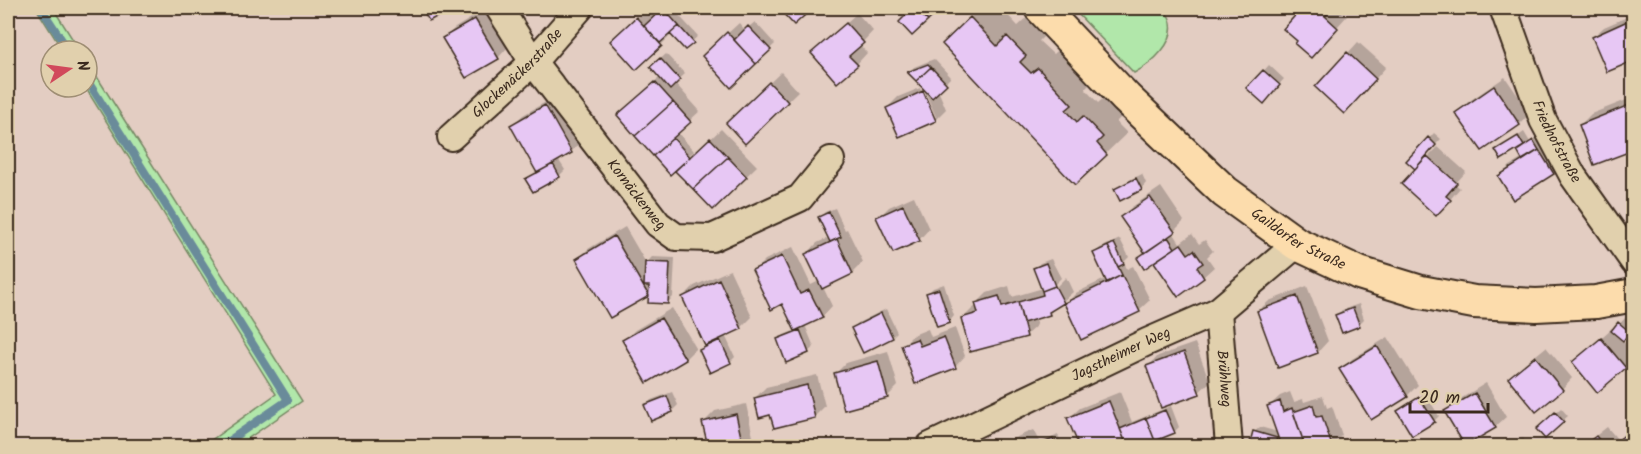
<svg xmlns="http://www.w3.org/2000/svg" width="1641" height="454" viewBox="0 0 1641 454" font-family="Kalam,sans-serif">
<rect width="100%" height="100%" fill="#e3cdc2"/>
<filter id="ink" filterUnits="userSpaceOnUse"><feTurbulence type="fractalNoise" baseFrequency=".0167" numOctaves="2"/><feDisplacementMap in="SourceGraphic" scale="12" xChannelSelector="R" yChannelSelector="G"/><feConvolveMatrix kernelMatrix="1 2 1 2 8 2 1 2 1" color-interpolation-filters="sRGB"/></filter>
<g filter="url(#ink)">
<path fill="#b1e7aa" stroke="#768864" stroke-width="1.5" d="M 36,8 L 53,8 L 80,51 L 63,51 Z
M 1075,8 L 1161,8 C 1164,11 1169,15 1170,19 C 1178,42 1151,64 1134,73 L 1078,14 Z
M 87,61 L 302,401 L 237,446 L 203,446 L 276,394 L 85,87 L 87,87 Z"/>
<path fill="#0003" d="M 647,8 L 655,17 L 665,8 L 672,8 L 698,36 L 685,48 L 672,34 L 661,45 L 623,30 Z
M 915,8 L 938,9 L 912,34 L 901,22 Z
M 981,8 L 1001,8 L 1018,26 L 1029,16 L 1046,34 L 1039,41 L 1053,54 L 1059,48 L 1091,83 L 1085,89 L 1098,103 L 1105,97 L 1122,116 L 1116,122 L 1127,133 L 1075,183 L 964,23 Z
M 1304,8 L 1337,8 L 1347,16 L 1321,45 L 1300,41 L 1285,29 Z
M 486,9 L 508,47 L 498,58 L 444,38 L 455,28 Z
M 857,13 L 873,31 L 860,45 L 867,53 L 857,64 L 824,43 Z
M 1634,14 L 1634,60 L 1593,37 L 1604,27 Z
M 755,22 L 775,44 L 731,85 L 714,46 L 739,23 L 745,30 Z
M 1358,42 L 1386,67 L 1355,102 L 1317,87 Z
M 666,54 L 685,74 L 675,83 L 700,111 L 677,132 L 694,151 L 670,173 L 629,105 L 660,77 L 652,67 Z
M 934,59 L 951,77 L 938,90 L 946,109 L 936,119 L 899,135 L 887,108 L 898,97 L 920,88 L 933,117 L 936,117 L 922,84 L 909,72 L 914,67 Z
M 1269,65 L 1284,79 L 1263,102 L 1248,88 Z
M 781,72 L 798,91 L 745,142 L 728,123 Z
M 1505,77 L 1530,113 L 1520,124 L 1482,149 L 1457,113 L 1468,102 Z
M 556,96 L 582,141 L 571,152 L 558,159 L 565,170 L 559,176 L 533,190 L 527,180 L 538,171 L 512,125 L 523,115 Z
M 1634,97 L 1634,148 L 1580,125 L 1591,114 Z
M 721,129 L 757,166 L 713,208 L 677,171 Z
M 1524,132 L 1530,142 L 1539,136 L 1564,162 L 1553,173 L 1513,198 L 1500,176 L 1510,166 L 1523,158 L 1517,149 L 1497,151 Z
M 1434,133 L 1441,139 L 1425,156 L 1427,158 L 1438,147 L 1466,172 L 1455,184 L 1460,188 L 1447,203 L 1422,164 L 1408,161 Z
M 1142,174 L 1146,183 L 1141,189 L 1116,190 L 1122,184 Z
M 1161,187 L 1184,221 L 1173,232 L 1180,243 L 1192,234 L 1199,244 L 1205,240 L 1213,251 L 1207,257 L 1214,267 L 1203,277 L 1139,259 L 1146,252 L 1122,217 L 1132,207 Z
M 914,196 L 929,229 L 919,240 L 878,218 L 889,207 Z
M 835,208 L 845,230 L 847,229 L 863,262 L 852,273 L 823,287 L 832,306 L 822,317 L 805,325 L 814,347 L 808,352 L 778,340 L 784,335 L 796,330 L 783,302 L 754,271 L 765,260 L 793,247 L 811,285 L 819,281 L 807,254 L 817,243 L 830,237 L 820,218 L 825,212 Z
M 625,227 L 646,263 L 652,257 L 675,258 L 673,297 L 668,302 L 651,291 L 648,294 L 578,259 L 588,249 Z
M 1120,239 L 1129,257 L 1124,262 L 1127,269 L 1133,266 L 1150,300 L 1139,310 L 1066,304 L 1076,293 L 1107,278 L 1095,253 L 1100,248 Z
M 1051,259 L 1061,278 L 1054,285 L 1054,289 L 1066,277 L 1073,292 L 1049,314 L 1035,318 L 1037,325 L 1026,335 L 963,318 L 973,308 L 977,306 L 977,303 L 987,293 L 1009,286 L 1012,297 L 1043,288 L 1035,269 L 1040,263 Z
M 730,270 L 752,317 L 741,328 L 725,335 L 735,357 L 730,362 L 701,350 L 706,345 L 683,297 L 694,286 Z
M 944,284 L 954,316 L 949,322 L 928,293 L 933,288 Z
M 1307,286 L 1328,341 L 1318,352 L 1258,311 L 1269,301 Z
M 1359,304 L 1364,319 L 1359,324 L 1337,316 L 1342,310 Z
M 672,308 L 696,348 L 685,359 L 624,341 L 635,330 Z
M 886,309 L 897,332 L 892,337 L 853,328 L 858,323 Z
M 1625,318 L 1634,326 L 1622,340 L 1634,354 L 1634,359 L 1597,391 L 1574,362 L 1612,328 L 1614,330 Z
M 955,328 L 965,356 L 955,367 L 902,346 L 913,335 L 928,329 L 931,337 Z
M 1388,337 L 1418,385 L 1407,396 L 1371,418 L 1341,369 L 1352,359 Z
M 1195,343 L 1210,382 L 1199,392 L 1148,367 L 1158,356 Z
M 1546,347 L 1572,378 L 1562,389 L 1520,368 Z
M 888,351 L 898,386 L 887,397 L 835,374 L 846,363 Z
M 817,375 L 825,406 L 814,417 L 771,413 L 755,398 L 766,387 Z
M 1486,383 L 1506,417 L 1495,427 L 1446,411 L 1457,401 Z
M 672,392 L 678,405 L 672,411 L 646,405 L 651,400 Z
M 1120,392 L 1132,422 L 1171,406 L 1179,427 L 1174,432 L 1161,437 L 1163,443 L 1160,446 L 1081,446 L 1069,418 L 1080,408 Z
M 1290,392 L 1294,402 L 1303,399 L 1304,402 L 1323,396 L 1327,408 L 1332,406 L 1342,435 L 1332,446 L 1283,446 L 1280,437 L 1277,446 L 1250,446 L 1254,432 L 1260,427 L 1278,432 L 1269,406 L 1280,396 Z
M 1425,393 L 1439,416 L 1434,421 L 1399,411 Z
M 746,404 L 755,446 L 709,446 L 704,422 L 715,411 Z
M 1561,408 L 1568,416 L 1545,437 L 1538,429 Z
M 1607,427 L 1619,441 L 1633,429 L 1634,446 L 1583,446 Z
M 1033,430 L 1040,443 L 1058,435 L 1063,446 L 996,446 Z
M 1523,438 L 1528,446 L 1508,446 Z
M 673,442 L 674,446 L 662,446 L 665,443 Z"/>
<g fill="none" stroke-linecap="round" stroke-linejoin="round">
<path stroke="#6b8b9a" stroke-width="8" d="M 41,8 L 69,51
M 87,80 L 288,400 L 221,446"/>
</g>
<path fill="#e7c7f4" stroke="#3b2a1e" stroke-width="1.5" d="M 422,8 L 453,8 L 429,21 Z
M 663,8 L 679,26 L 660,43 L 644,26 Z
M 778,8 L 813,8 L 794,25 Z
M 913,8 L 928,21 L 912,36 L 899,22 Z
M 926,8 L 934,15 L 928,21 L 920,12 Z
M 1302,8 L 1322,8 L 1328,13 L 1325,16 L 1338,28 L 1311,58 L 1295,44 L 1297,41 L 1283,29 Z
M 636,17 L 662,46 L 636,70 L 610,41 Z
M 970,17 L 997,46 L 1007,36 L 1026,56 L 1020,62 L 1031,73 L 1038,68 L 1072,105 L 1066,110 L 1077,122 L 1083,116 L 1103,137 L 1097,143 L 1107,155 L 1075,185 L 942,44 Z
M 1634,18 L 1634,63 L 1633,61 L 1607,72 L 1592,37 Z
M 475,19 L 499,59 L 466,78 L 442,38 Z
M 846,23 L 864,43 L 849,56 L 858,65 L 837,83 L 811,53 Z
M 679,26 L 694,43 L 685,50 L 670,34 Z
M 748,26 L 771,50 L 756,64 L 734,40 Z
M 727,32 L 756,64 L 731,88 L 702,56 Z
M 1347,52 L 1376,79 L 1344,114 L 1315,87 Z
M 660,58 L 680,80 L 670,90 L 650,67 Z
M 928,64 L 931,67 L 916,81 L 907,72 Z
M 931,67 L 947,84 L 932,98 L 916,81 Z
M 1263,70 L 1280,85 L 1264,104 L 1246,88 Z
M 655,82 L 673,102 L 635,136 L 617,115 Z
M 769,82 L 788,102 L 745,144 L 726,123 Z
M 1494,86 L 1520,125 L 1482,151 L 1455,113 Z
M 923,91 L 936,121 L 899,137 L 886,108 Z
M 673,102 L 691,122 L 653,156 L 635,136 Z
M 1634,103 L 1634,150 L 1594,165 L 1579,125 Z
M 545,105 L 572,153 L 537,173 L 510,125 Z
M 1518,136 L 1524,146 L 1501,160 L 1495,150 Z
M 1428,137 L 1436,145 L 1415,169 L 1406,161 Z
M 673,138 L 690,157 L 670,175 L 653,156 Z
M 710,138 L 728,157 L 693,189 L 675,171 Z
M 1533,140 L 1539,150 L 1522,160 L 1517,151 Z
M 1539,150 L 1554,174 L 1513,200 L 1498,176 Z
M 1427,156 L 1457,183 L 1446,196 L 1451,200 L 1436,216 L 1401,184 Z
M 728,157 L 747,177 L 713,210 L 693,189 Z
M 553,164 L 560,177 L 533,192 L 525,179 Z
M 1136,178 L 1142,190 L 1120,201 L 1114,189 Z
M 1150,197 L 1175,232 L 1145,253 L 1120,217 Z
M 903,205 L 920,241 L 893,253 L 876,217 Z
M 829,212 L 841,237 L 830,242 L 818,217 Z
M 614,236 L 649,296 L 610,318 L 576,259 Z
M 1168,237 L 1175,248 L 1144,269 L 1137,258 Z
M 837,239 L 853,274 L 822,289 L 805,254 Z
M 1114,243 L 1124,264 L 1118,267 L 1108,246 Z
M 1181,244 L 1188,254 L 1194,250 L 1203,263 L 1197,267 L 1204,278 L 1178,297 L 1154,262 Z
M 1108,246 L 1122,275 L 1107,283 L 1093,253 Z
M 782,256 L 800,294 L 809,290 L 823,318 L 795,331 L 782,304 L 771,310 L 752,270 Z
M 645,262 L 670,263 L 668,304 L 648,303 L 649,286 L 644,286 Z
M 1046,263 L 1055,286 L 1042,291 L 1033,268 Z
M 1122,275 L 1140,312 L 1081,340 L 1064,303 Z
M 719,279 L 742,329 L 705,346 L 682,297 Z
M 1055,286 L 1064,303 L 1049,312 L 1050,315 L 1023,323 L 1018,302 L 1043,295 L 1042,291 Z
M 939,289 L 950,323 L 937,327 L 926,293 Z
M 999,296 L 1002,307 L 1018,302 L 1027,337 L 970,352 L 961,318 L 978,313 L 975,303 Z
M 1297,296 L 1318,353 L 1278,368 L 1257,311 Z
M 1353,308 L 1360,326 L 1342,333 L 1335,315 Z
M 881,313 L 893,338 L 863,353 L 851,328 Z
M 661,318 L 686,360 L 647,383 L 622,340 Z
M 1618,322 L 1630,332 L 1623,341 L 1611,331 Z
M 800,330 L 809,353 L 786,363 L 777,339 Z
M 944,337 L 956,368 L 915,384 L 901,345 L 917,339 L 920,346 Z
M 1601,338 L 1626,368 L 1597,393 L 1572,362 Z
M 720,340 L 731,363 L 710,373 L 699,350 Z
M 1377,346 L 1408,397 L 1371,420 L 1339,369 Z
M 1184,352 L 1200,394 L 1161,408 L 1146,366 Z
M 1535,356 L 1563,390 L 1536,412 L 1508,378 Z
M 878,361 L 888,398 L 844,410 L 834,373 Z
M 807,385 L 815,418 L 774,428 L 770,415 L 759,418 L 754,398 Z
M 1475,393 L 1496,428 L 1465,446 L 1444,411 Z
M 667,396 L 673,412 L 651,421 L 644,405 Z
M 1419,397 L 1435,422 L 1412,436 L 1397,411 Z
M 1109,401 L 1127,446 L 1079,446 L 1067,418 Z
M 1280,401 L 1283,412 L 1292,408 L 1305,446 L 1281,446 L 1267,406 Z
M 1313,405 L 1316,417 L 1322,416 L 1332,446 L 1305,446 L 1293,412 Z
M 1165,410 L 1175,433 L 1155,441 L 1146,418 Z
M 1555,412 L 1564,422 L 1545,439 L 1536,429 Z
M 736,414 L 743,446 L 708,446 L 702,422 Z
M 1146,418 L 1157,446 L 1127,446 L 1120,429 Z
M 1253,431 L 1277,438 L 1274,446 L 1249,446 Z
M 1627,433 L 1634,441 L 1634,446 L 1611,446 Z
M 1596,436 L 1604,446 L 1583,446 Z
M 1023,439 L 1026,446 L 1006,446 Z
M 1053,439 L 1056,446 L 1036,446 Z"/>
<g fill="none" stroke-linecap="round" stroke-linejoin="round">
<g stroke="#3b2a1e" stroke-width="30">
<g id="minor">
<path id="s1" d="M 499,8 L 533,62 L 658,224 L 676,237 L 712,238 L 800,198 L 831,160"/>
<path id="s2" d="M 1503,8 L 1543,120 L 1573,176 L 1634,262"/>
<path id="s3" d="M 451,137 L 533,62 L 580,8"/>
<path id="s4" d="M 1218,311 L 1229,446"/>
<path id="s5" d="M 930,446 L 1147,342 L 1218,311 L 1297,244"/>
</g>
</g>
<g stroke="#3b2a1e" stroke-width="36">
<g id="major">
<path id="s6" d="M 1041,8 L 1126,98 L 1225,192 L 1297,244 L 1359,273 L 1421,292 L 1474,302 L 1536,305 L 1596,302 L 1634,295"/>
</g>
</g>
<use href="#minor" stroke="#e1d0ad" stroke-width="26"/>
<use href="#major" stroke="#fcdcac" stroke-width="32"/>
</g>
</g>
<g text-anchor="middle" dominant-baseline="central" stroke-width="4.5" stroke-linejoin="round" paint-order="stroke">
<g font-size="15" fill="#3b2a1e" stroke="#e1d0ad">
<text stroke="none"><textPath href="#s3" startOffset="92">Glockenäckerstraße</textPath></text>
<text stroke="none"><textPath href="#s2" startOffset="144">Friedhofstraße</textPath></text>
<text stroke="none"><textPath href="#s1" startOffset="232">Kornäckerweg</textPath></text>
<text stroke="none"><textPath href="#s6" startOffset="348">Gaildorfer Straße</textPath></text>
<text stroke="none"><textPath href="#s5" startOffset="212">Jagstheimer Weg</textPath></text>
<text stroke="none"><textPath href="#s4" startOffset="68">Brühlweg</textPath></text>
</g>
</g>
<rect width="1641" height="454" fill="none" stroke="#e1d0ad" stroke-width="30"/>
<rect x="15" y="15" width="1611" height="424" fill="none" stroke="#3b2a1e" stroke-width="2" filter="url(#ink)"/>
<g transform="translate(69 69) rotate(77)"><circle r="28" fill="#e1d0ad" stroke="#9f8e74" stroke-width="1.5"/>
<path d="M0-4.5L10 22L0 15L-10 22Z" fill="#d1495b"/>
<text y="-9" font-size="16" font-weight="bold" text-anchor="middle" fill="#3b2a1e">N</text>
</g>
<path d="M1410 403v9h78v-9" fill="none" stroke="#3b2a1e" stroke-width="3"/>
<text x="1419" y="403" font-size="18" fill="#3b2a1e" stroke="#e1d0ad" stroke-width="4.5" paint-order="stroke">20 m</text>
</svg>
